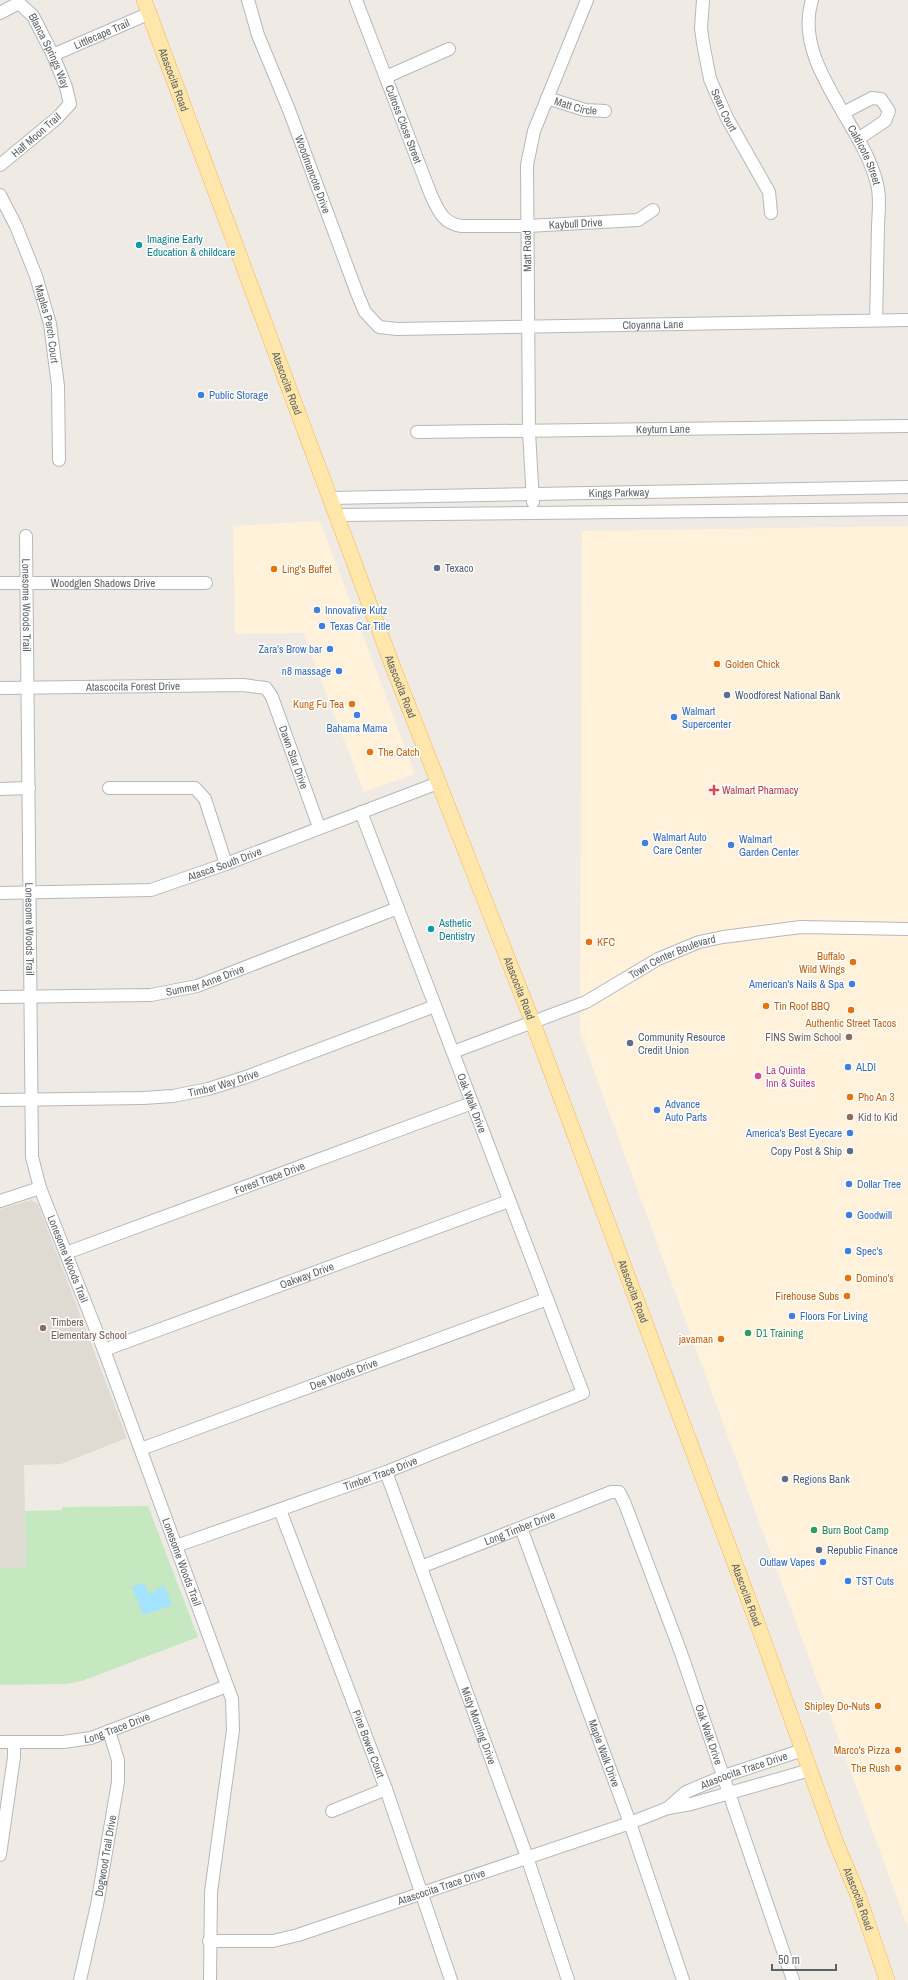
<svg xmlns="http://www.w3.org/2000/svg" width="908" height="1980" viewBox="0 0 908 1980" font-family="'Archivo Narrow',sans-serif">
<rect width="100%" height="100%" fill="#efebe4"/>
<path fill="#fff1da" d="M 320,521 L 415,774 L 364,792 L 303,633 L 235,634 L 233,526 Z
M 908,526 L 908,1928 L 580,1033 L 582,531 Z"/>
<path fill="#dfdbd3" d="M 31,1200 L 38,1204 L 43,1217 L 127,1438 L 61,1464 L 24,1465 L 26,1567 L 0,1568 L 0,1209 Z"/>
<path fill="#c5e8c0" d="M 148,1506 L 198,1637 L 82,1681 L 65,1684 L 0,1685 L 0,1568 L 26,1567 L 25,1511 L 62,1510 L 62,1507 Z"/>
<path fill="#a5e4ff" d="M 144,1583 L 149,1594 L 164,1585 L 172,1605 L 143,1615 L 132,1587 Z"/>
<g fill="none" stroke-linecap="round" stroke-linejoin="round">
<g stroke="#b5b8bc" stroke-width="14">
<g id="minor">
<path id="s1" d="M 248,0 L 258,35 L 289,110 L 357,293 L 365,312 L 379,327 L 397,329 L 908,320"/>
<path id="s2" d="M 356,0 L 431,195 C 438,210 443,224 462,226 L 527,226 L 638,220 L 653,210"/>
<path id="s3" d="M 703,0 L 701,28 L 703,43 L 710,79 L 727,118 L 769,192 L 771,213"/>
<path id="s4" d="M 812,0 C 792,63 863,124 877,184 C 881,198 878,215 878,229 C 877,260 877,290 876,320"/>
<path id="s5" d="M 0,13 L 19,3 L 33,16 L 53,55 L 66,87 L 70,104 L 57,118 L 0,165"/>
<path id="s6" d="M 53,55 L 150,13"/>
<path d="M 386,77 L 449,49"/>
<path id="s7" d="M 547,98 L 585,110 L 605,111"/>
<path d="M 843,113 L 872,98 L 881,99 L 889,111 L 885,121 L 858,139"/>
<path id="s8" d="M 0,195 L 16,226 L 36,276 L 50,324 L 58,386 L 59,460"/>
<path id="s9" d="M 417,432 L 908,426"/>
<path id="s10" d="M 330,498 L 908,487"/>
<path d="M 533,502 L 529,432 L 527,165 L 534,131 L 587,0"/>
<path d="M 336,515 L 908,509"/>
<path id="s11" d="M 26,536 L 32,1157 L 40,1188 L 104,1350 L 232,1699 L 233,1730 L 211,1892 L 210,1980"/>
<path id="s12" d="M 0,583 L 206,583"/>
<path id="s13" d="M 0,688 L 243,685 L 266,688 L 272,697 L 319,827"/>
<path d="M 109,788 L 195,788 L 205,799 L 226,864"/>
<path d="M 0,789 L 29,788"/>
<path id="s14" d="M 0,893 L 151,890 L 226,864 L 438,783"/>
<path id="s15" d="M 0,997 L 151,995 L 197,986 L 398,908"/>
<path id="s16" d="M 453,1052 L 586,1002 L 658,959 L 699,942 L 723,937 L 801,927 L 908,929"/>
<path id="s17" d="M 0,1100 L 143,1098 L 173,1096 L 208,1089 L 246,1077 L 435,1006"/>
<path d="M 0,1201 L 40,1188"/>
<path id="s18" d="M 66,1253 L 472,1103"/>
<path id="s19" d="M 104,1350 L 509,1201"/>
<path id="s20" d="M 141,1449 L 547,1299"/>
<path id="s21" d="M 386,1472 L 527,1857 L 568,1980"/>
<path id="s22" d="M 280,1510 L 386,1789 L 451,1980"/>
<path id="s23" d="M 521,1528 L 630,1823 L 683,1980"/>
<path id="s24" d="M 176,1546 L 386,1472 L 583,1393 L 361,812"/>
<path id="s25" d="M 421,1567 L 611,1492 L 619,1492 L 625,1504 L 680,1650 L 793,1980"/>
<path id="s26" d="M 0,1742 L 63,1742 L 91,1738 L 227,1686"/>
<path id="s27" d="M 668,1808 L 686,1792 L 724,1776 L 803,1750"/>
<path d="M 332,1811 L 386,1789"/>
<path d="M 0,1855 L 14,1757 L 14,1743"/>
<path id="s28" d="M 209,1941 L 273,1941 L 298,1935 L 630,1823 L 668,1808 L 691,1804 L 810,1770"/>
<path id="s29" d="M 80,1980 L 97,1905 L 118,1782 L 118,1760 L 109,1731"/>
</g>
</g>
<g stroke="#f7b455" stroke-width="16">
<g id="major">
<path id="s30" d="M 144,0 L 393,667 L 533,1023 L 758,1625 L 835,1840 L 859,1898 L 887,1980"/>
</g>
</g>
<use href="#minor" stroke="#fff" stroke-width="12"/>
<use href="#major" stroke="#ffe6aa" stroke-width="15"/>
</g>
<g fill="#0f9aa8" stroke="#fff" stroke-width="1.5">
<circle cx="139" cy="245" r="4"/>
<circle cx="431" cy="929" r="4"/>
</g>
<g fill="#3f7fe0" stroke="#fff" stroke-width="1.5">
<circle cx="201" cy="395" r="4"/>
<circle cx="317" cy="610" r="4"/>
<circle cx="322" cy="626" r="4"/>
<circle cx="330" cy="649" r="4"/>
<circle cx="339" cy="671" r="4"/>
<circle cx="357" cy="715" r="4"/>
<circle cx="674" cy="717" r="4"/>
<circle cx="645" cy="843" r="4"/>
<circle cx="731" cy="845" r="4"/>
<circle cx="852" cy="984" r="4"/>
<circle cx="848" cy="1067" r="4"/>
<circle cx="657" cy="1110" r="4"/>
<circle cx="850" cy="1133" r="4"/>
<circle cx="849" cy="1184" r="4"/>
<circle cx="849" cy="1215" r="4"/>
<circle cx="848" cy="1251" r="4"/>
<circle cx="792" cy="1316" r="4"/>
<circle cx="823" cy="1562" r="4"/>
<circle cx="848" cy="1581" r="4"/>
</g>
<g fill="#5c6f8a" stroke="#fff" stroke-width="1.5">
<circle cx="437" cy="568" r="4"/>
<circle cx="727" cy="695" r="4"/>
<circle cx="630" cy="1043" r="4"/>
<circle cx="850" cy="1151" r="4"/>
<circle cx="785" cy="1479" r="4"/>
<circle cx="819" cy="1550" r="4"/>
</g>
<g fill="#e8710a" stroke="#fff" stroke-width="1.5">
<circle cx="274" cy="569" r="4"/>
<circle cx="717" cy="664" r="4"/>
<circle cx="352" cy="704" r="4"/>
<circle cx="370" cy="752" r="4"/>
<circle cx="589" cy="942" r="4"/>
<circle cx="853" cy="962" r="4"/>
<circle cx="766" cy="1006" r="4"/>
<circle cx="851" cy="1010" r="4"/>
<circle cx="850" cy="1097" r="4"/>
<circle cx="848" cy="1278" r="4"/>
<circle cx="847" cy="1296" r="4"/>
<circle cx="721" cy="1339" r="4"/>
<circle cx="878" cy="1706" r="4"/>
<circle cx="898" cy="1750" r="4"/>
<circle cx="898" cy="1768" r="4"/>
</g>
<path fill="#e0444e" stroke="#fff" stroke-width="1.5" d="M712 784h4v4h4v4h-4v4h-4v-4h-4v-4h4z"/>
<g fill="#8d6e63" stroke="#fff" stroke-width="1.5">
<circle cx="849" cy="1037" r="4"/>
<circle cx="850" cy="1117" r="4"/>
<circle cx="43" cy="1328" r="4"/>
</g>
<circle fill="#d1479c" stroke="#fff" stroke-width="1.5" cx="758" cy="1076" r="4"/>
<g fill="#2e9e5b" stroke="#fff" stroke-width="1.5">
<circle cx="748" cy="1333" r="4"/>
<circle cx="814" cy="1530" r="4"/>
</g>
<g text-anchor="middle" dominant-baseline="central" stroke-width="3" stroke-linejoin="round" paint-order="stroke">
<g font-size="11" fill="#5c6266" stroke="#fff">
<text stroke="none"><textPath href="#s6" startOffset="53">Littlecape Trail</textPath></text>
<text stroke="none"><textPath href="#s5" startOffset="79">Blanca Springs Way</textPath></text>
<text stroke="none"><textPath href="#s30" startOffset="85">Atascocita Road</textPath></text>
<text stroke="none"><textPath href="#s7" startOffset="30">Matt Circle</textPath></text>
<text stroke="none"><textPath href="#s3" startOffset="114">Sean Court</textPath></text>
<text stroke="none"><textPath href="#s2" startOffset="133">Culross Close Street</textPath></text>
<text transform="translate(36 135) rotate(-41)">Half Moon Trail</text>
<text stroke="none"><textPath href="#s4" startOffset="168">Caldicote Street</textPath></text>
<text stroke="none"><textPath href="#s1" startOffset="186">Woodmancote Drive</textPath></text>
<text stroke="none"><textPath href="#s2" startOffset="369">Kaybull Drive</textPath></text>
<text transform="translate(527 251) rotate(-91)">Matt Road</text>
<text stroke="none"><textPath href="#s8" startOffset="138">Maples Perch Court</textPath></text>
<text stroke="none"><textPath href="#s1" startOffset="628">Cloyanna Lane</textPath></text>
<text stroke="none"><textPath href="#s30" startOffset="409">Atascocita Road</textPath></text>
<text stroke="none"><textPath href="#s9" startOffset="246">Keyturn Lane</textPath></text>
<text stroke="none"><textPath href="#s10" startOffset="289">Kings Parkway</textPath></text>
<text stroke="none"><textPath href="#s12" startOffset="103">Woodglen Shadows Drive</textPath></text>
<text stroke="none"><textPath href="#s11" startOffset="69">Lonesome Woods Trail</textPath></text>
<text stroke="none"><textPath href="#s13" startOffset="133">Atascocita Forest Drive</textPath></text>
<text stroke="none"><textPath href="#s30" startOffset="733">Atascocita Road</textPath></text>
<text stroke="none"><textPath href="#s13" startOffset="341">Dawn Star Drive</textPath></text>
<text stroke="none"><textPath href="#s14" startOffset="229">Atasca South Drive</textPath></text>
<text stroke="none"><textPath href="#s11" startOffset="393">Lonesome Woods Trail</textPath></text>
<text stroke="none"><textPath href="#s16" startOffset="240">Town Center Boulevard</textPath></text>
<text stroke="none"><textPath href="#s15" startOffset="207">Summer Anne Drive</textPath></text>
<text stroke="none"><textPath href="#s30" startOffset="1057">Atascocita Road</textPath></text>
<text stroke="none"><textPath href="#s17" startOffset="225">Timber Way Drive</textPath></text>
<text transform="translate(472 1103) rotate(69)">Oak Walk Drive</text>
<text stroke="none"><textPath href="#s18" startOffset="217">Forest Trace Drive</textPath></text>
<text stroke="none"><textPath href="#s11" startOffset="729">Lonesome Woods Trail</textPath></text>
<text stroke="none"><textPath href="#s19" startOffset="216">Oakway Drive</textPath></text>
<text stroke="none"><textPath href="#s30" startOffset="1381">Atascocita Road</textPath></text>
<text stroke="none"><textPath href="#s20" startOffset="216">Dee Woods Drive</textPath></text>
<text stroke="none"><textPath href="#s24" startOffset="217">Timber Trace Drive</textPath></text>
<text stroke="none"><textPath href="#s25" startOffset="106">Long Timber Drive</textPath></text>
<text stroke="none"><textPath href="#s11" startOffset="1053">Lonesome Woods Trail</textPath></text>
<text stroke="none"><textPath href="#s30" startOffset="1705">Atascocita Road</textPath></text>
<text stroke="none"><textPath href="#s21" startOffset="270">Misty Morning Drive</textPath></text>
<text stroke="none"><textPath href="#s26" startOffset="119">Long Trace Drive</textPath></text>
<text stroke="none"><textPath href="#s25" startOffset="471">Oak Walk Drive</textPath></text>
<text stroke="none"><textPath href="#s22" startOffset="250">Pine Bower Court</textPath></text>
<text stroke="none"><textPath href="#s23" startOffset="240">Maple Walk Drive</textPath></text>
<text stroke="none"><textPath href="#s27" startOffset="86">Atascocita Trace Drive</textPath></text>
<text stroke="none"><textPath href="#s29" startOffset="127">Dogwood Trail Drive</textPath></text>
<text stroke="none"><textPath href="#s28" startOffset="241">Atascocita Trace Drive</textPath></text>
<text stroke="none"><textPath href="#s30" startOffset="2029">Atascocita Road</textPath></text>
</g>
<g font-size="11" fill="#0d838f" stroke="#fff" text-anchor="start">
<text x="147" y="239">Imagine Early<tspan x="147" dy="13">Education &amp; childcare</tspan></text>
<text x="439" y="923">Asthetic<tspan x="439" dy="13">Dentistry</tspan></text>
</g>
<g font-size="11" fill="#366cbe" stroke="#fff" text-anchor="start">
<text x="209" y="395">Public Storage</text>
<text x="325" y="610">Innovative Kutz</text>
<text x="330" y="626">Texas Car Title</text>
<text x="322" y="649" text-anchor="end">Zara's Brow bar</text>
<text x="331" y="671" text-anchor="end">n8 massage</text>
<text x="682" y="711">Walmart<tspan x="682" dy="13">Supercenter</tspan></text>
<text x="357" y="728" text-anchor="middle">Bahama Mama</text>
<text x="653" y="837">Walmart Auto<tspan x="653" dy="13">Care Center</tspan></text>
<text x="739" y="839">Walmart<tspan x="739" dy="13">Garden Center</tspan></text>
<text x="844" y="984" text-anchor="end">American's Nails &amp; Spa</text>
<text x="856" y="1067">ALDI</text>
<text x="665" y="1104">Advance<tspan x="665" dy="13">Auto Parts</tspan></text>
<text x="842" y="1133" text-anchor="end">America's Best Eyecare</text>
<text x="857" y="1184">Dollar Tree</text>
<text x="857" y="1215">Goodwill</text>
<text x="856" y="1251">Spec's</text>
<text x="800" y="1316">Floors For Living</text>
<text x="815" y="1562" text-anchor="end">Outlaw Vapes</text>
<text x="856" y="1581">TST Cuts</text>
</g>
<g font-size="11" fill="#4e5e75" stroke="#fff" text-anchor="start">
<text x="445" y="568">Texaco</text>
<text x="735" y="695">Woodforest National Bank</text>
<text x="638" y="1037">Community Resource<tspan x="638" dy="13">Credit Union</tspan></text>
<text x="842" y="1151" text-anchor="end">Copy Post &amp; Ship</text>
<text x="793" y="1479">Regions Bank</text>
<text x="827" y="1550">Republic Finance</text>
</g>
<g font-size="11" fill="#c56008" stroke="#fff" text-anchor="start">
<text x="282" y="569">Ling's Buffet</text>
<text x="725" y="664">Golden Chick</text>
<text x="344" y="704" text-anchor="end">Kung Fu Tea</text>
<text x="378" y="752">The Catch</text>
<text x="597" y="942">KFC</text>
<text x="845" y="956" text-anchor="end">Buffalo<tspan x="845" dy="13">Wild Wings</tspan></text>
<text x="774" y="1006">Tin Roof BBQ</text>
<text x="851" y="1023" text-anchor="middle">Authentic Street Tacos</text>
<text x="858" y="1097">Pho An 3</text>
<text x="856" y="1278">Domino's</text>
<text x="839" y="1296" text-anchor="end">Firehouse Subs</text>
<text x="713" y="1339" text-anchor="end">javaman</text>
<text x="870" y="1706" text-anchor="end">Shipley Do-Nuts</text>
<text x="890" y="1750" text-anchor="end">Marco's Pizza</text>
<text x="890" y="1768" text-anchor="end">The Rush</text>
</g>
<g font-size="11" fill="#be3a42" stroke="#fff" text-anchor="start">
<text x="722" y="790">Walmart Pharmacy</text>
</g>
<g font-size="11" fill="#785e54" stroke="#fff" text-anchor="start">
<text x="841" y="1037" text-anchor="end">FINS Swim School</text>
<text x="858" y="1117">Kid to Kid</text>
<text x="51" y="1322">Timbers<tspan x="51" dy="13">Elementary School</tspan></text>
</g>
<g font-size="11" fill="#b23c85" stroke="#fff" text-anchor="start">
<text x="766" y="1070">La Quinta<tspan x="766" dy="13">Inn &amp; Suites</tspan></text>
</g>
<g font-size="11" fill="#27864d" stroke="#fff" text-anchor="start">
<text x="756" y="1333">D1 Training</text>
<text x="822" y="1530">Burn Boot Camp</text>
</g>
</g>
<path d="M772 1964v6h64v-6" fill="none" stroke="#5c6266" stroke-width="2"/>
<text x="778" y="1964" font-size="12" fill="#5c6266" stroke="#ffffff" stroke-width="3" paint-order="stroke">50 m</text>
</svg>
